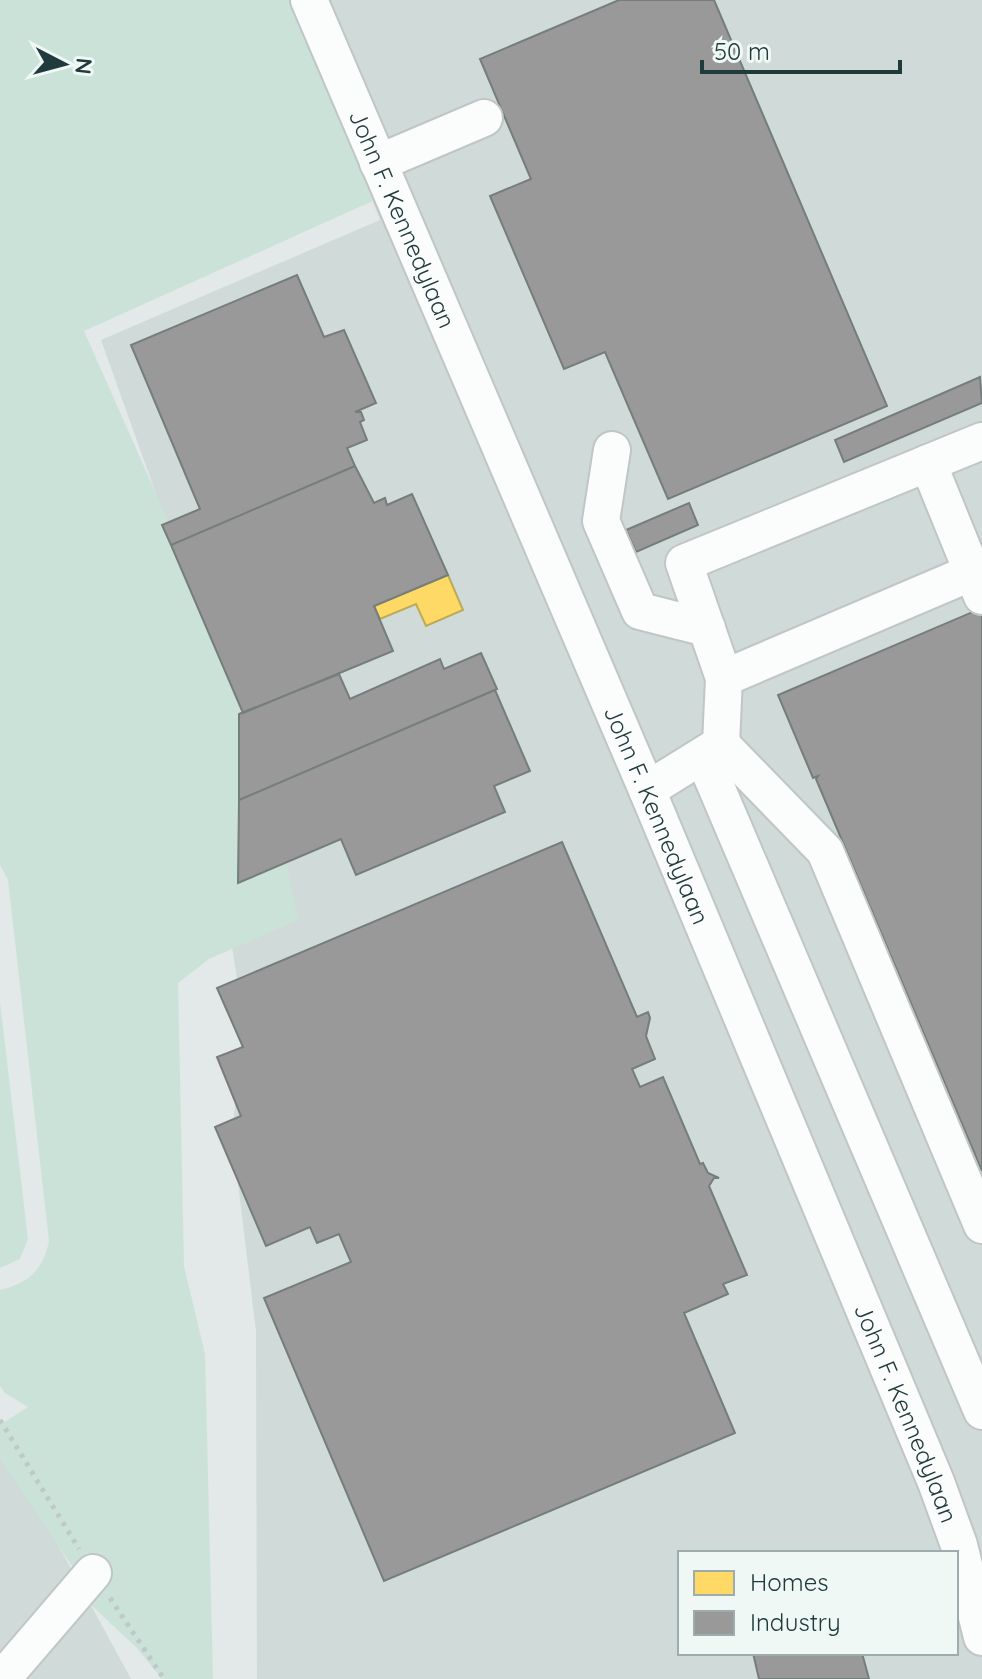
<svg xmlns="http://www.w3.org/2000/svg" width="982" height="1679" viewBox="0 0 982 1679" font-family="Quicksand,sans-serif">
<rect width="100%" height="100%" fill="#e3e8e8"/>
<path fill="#d0dad9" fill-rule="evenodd" d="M 293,0 L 982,0 L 982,1679 L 257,1679 L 256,1331 L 232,1134 L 244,1024 L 227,914 L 239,726 L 101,340 L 380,220 ZM 680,1553 L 956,1553 L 956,1653 L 680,1653 Z
M 0,1451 L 19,1473 L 131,1679 L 0,1679 Z"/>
<path fill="#cbe2d9" d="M 0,0 L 291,0 L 377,199 L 84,331 L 173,532 L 273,795 L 298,920 L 209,959 L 178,983 L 184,1266 L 205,1354 L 213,1679 L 162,1679 L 136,1647 L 90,1604 L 78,1575 L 0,1459 L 0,1425 L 28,1407 L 5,1393 L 0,1386 L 0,1290 C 29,1283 43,1270 49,1241 L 8,880 L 0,865 Z
M 0,1002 L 28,1239 L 20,1259 L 0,1268 Z"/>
<path fill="#ffd966" stroke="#bcaa59" stroke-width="2" d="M 448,575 L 463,610 L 426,626 L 416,604 L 380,619 L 374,606 Z"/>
<path fill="#999" stroke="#757d7d" stroke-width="2" d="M 619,0 L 714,0 L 887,406 L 668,499 L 605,352 L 564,369 L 490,196 L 531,179 L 480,59 Z
M 297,275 L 324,337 L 344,330 L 376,403 L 355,412 L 361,412 L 364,420 L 360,422 L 367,440 L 347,448 L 355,466 L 171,545 L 162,525 L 200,509 L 131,345 Z
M 980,377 L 982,403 L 844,462 L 835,440 Z
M 355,466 L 374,503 L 385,498 L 387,505 L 412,494 L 448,575 L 374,606 L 393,651 L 243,713 L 171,545 Z
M 689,503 L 698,525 L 636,552 L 626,530 Z
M 982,608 L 982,1171 L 816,779 L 818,776 L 813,778 L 778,695 Z
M 481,653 L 497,689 L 239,800 L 239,714 L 339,674 L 350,699 L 440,659 L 444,669 Z
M 495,690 L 530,771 L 494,786 L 505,812 L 356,875 L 341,839 L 238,883 L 239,800 Z
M 562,842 L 637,1017 L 648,1012 L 650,1018 L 646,1036 L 655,1059 L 632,1069 L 640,1087 L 663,1077 L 700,1164 L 703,1163 L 708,1173 L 719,1178 L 714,1178 L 709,1186 L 747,1275 L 723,1284 L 728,1294 L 684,1313 L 735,1433 L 384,1581 L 264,1298 L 351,1262 L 339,1234 L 317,1243 L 310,1227 L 266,1246 L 215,1127 L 241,1116 L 217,1057 L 243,1047 L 217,988 Z
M 753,1653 L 862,1653 L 869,1679 L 759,1679 Z"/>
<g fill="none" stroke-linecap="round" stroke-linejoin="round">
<g stroke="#c0c5c5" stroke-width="40">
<g id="minor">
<path id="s1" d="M 309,0 L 647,790 L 936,1482 L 959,1545 L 982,1637"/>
<path d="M 378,163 L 484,118"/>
<path d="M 612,450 L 601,521 L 640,611 L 707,628"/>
<path d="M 928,463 L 982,596"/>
<path d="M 724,678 L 684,563 L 982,441"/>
<path d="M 721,744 L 825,851 L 982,1225"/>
<path d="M 703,756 L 982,1411"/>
<path d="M 647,790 L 721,744 L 724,678 L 982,568"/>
<path d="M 2,1679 L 93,1573"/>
</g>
</g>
<path stroke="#c0c8c8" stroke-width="5" stroke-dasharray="4 6" stroke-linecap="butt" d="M 0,1420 L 79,1549
M 110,1598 L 164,1679"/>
<use href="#minor" stroke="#fbfcfc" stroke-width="36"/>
</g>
<g text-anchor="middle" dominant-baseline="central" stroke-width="8" stroke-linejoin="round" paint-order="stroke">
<g font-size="24" fill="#203b3c" stroke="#f0f8f6">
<text stroke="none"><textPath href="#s1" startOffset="238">John F. Kennedylaan</textPath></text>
<text stroke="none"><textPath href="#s1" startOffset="886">John F. Kennedylaan</textPath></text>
<text stroke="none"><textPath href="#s1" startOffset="1534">John F. Kennedylaan</textPath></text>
</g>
</g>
<rect x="678" y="1551" width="280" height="104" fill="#f0f8f6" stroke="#9dacac" stroke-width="2"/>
<rect x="694" y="1571" width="40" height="24" fill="#ffd966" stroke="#9dacac" stroke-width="2"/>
<text x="750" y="1591" font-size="24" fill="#203b3c">Homes</text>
<rect x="694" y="1611" width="40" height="24" fill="#999999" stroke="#9dacac" stroke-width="2"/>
<text x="750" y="1631" font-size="24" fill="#203b3c">Industry</text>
<g transform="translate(64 64) rotate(96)" stroke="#f0f8f6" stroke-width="6" paint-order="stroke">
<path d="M0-6L14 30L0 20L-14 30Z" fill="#203b3c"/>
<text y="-12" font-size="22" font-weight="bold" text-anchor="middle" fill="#203b3c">N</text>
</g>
<path d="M702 60v12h198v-12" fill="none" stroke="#203b3c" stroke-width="4"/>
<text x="714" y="60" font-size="24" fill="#203b3c" stroke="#f0f8f6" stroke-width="6" paint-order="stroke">50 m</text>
</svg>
